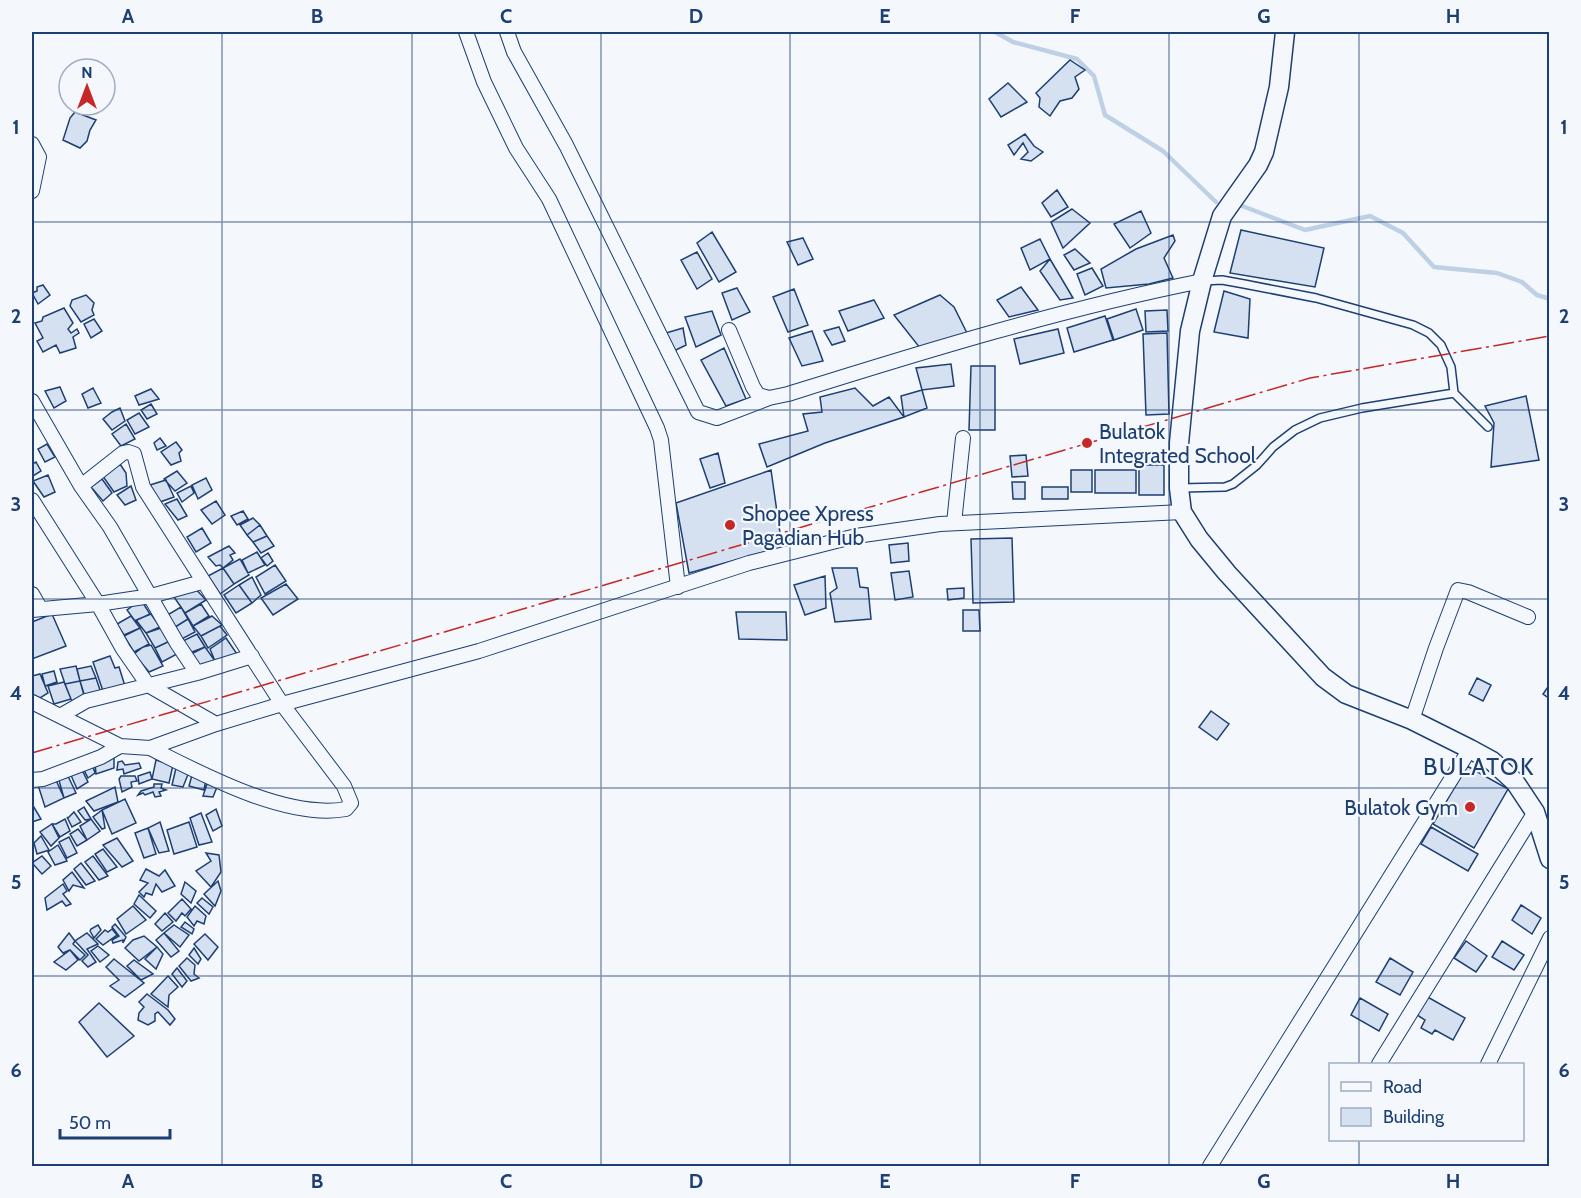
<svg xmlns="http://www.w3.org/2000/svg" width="1581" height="1198" viewBox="0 0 1581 1198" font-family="Cabin,sans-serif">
<rect width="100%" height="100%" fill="#f4f7fb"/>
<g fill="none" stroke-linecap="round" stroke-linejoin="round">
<path stroke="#bed0e5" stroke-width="4.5" d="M 995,32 L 1013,42 L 1077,59 L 1094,76 L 1105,115 L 1163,151 L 1216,202
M 1237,204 L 1305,230 L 1370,216 L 1403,233 L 1434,267 L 1497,273 L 1522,282 L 1537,295 L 1550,299"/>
</g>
<path fill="#d5e0f0" stroke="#1d3f73" stroke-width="1.5" d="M 1070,60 L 1085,70 L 1075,77 L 1079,89 L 1072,98 L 1060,101 L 1050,116 L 1039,107 L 1040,98 L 1036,93 Z
M 1008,83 L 1027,102 L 1001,117 L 989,99 Z
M 75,112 L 96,120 L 90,130 L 87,141 L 80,148 L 63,140 L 70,118 Z
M 1025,134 L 1034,146 L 1043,152 L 1031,161 L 1021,159 L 1028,152 L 1023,143 L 1014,155 L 1008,145 Z
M 1057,190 L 1068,207 L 1051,217 L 1042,203 Z
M 1072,209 L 1090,223 L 1063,248 L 1051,222 Z
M 1141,211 L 1151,233 L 1130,248 L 1114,224 Z
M 1241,230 L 1324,248 L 1315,287 L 1230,273 Z
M 712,232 L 736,272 L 719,282 L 697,243 Z
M 1173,235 L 1175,241 L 1164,258 L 1173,278 L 1149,284 L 1106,288 L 1101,269 L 1136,249 Z
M 803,238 L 813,259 L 798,265 L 787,242 Z
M 1040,239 L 1050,259 L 1030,270 L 1021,248 Z
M 1075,249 L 1090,263 L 1074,270 L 1064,255 Z
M 697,252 L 712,279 L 697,289 L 681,260 Z
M 1050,259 L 1073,298 L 1060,300 L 1040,271 Z
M 1092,268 L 1103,286 L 1085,295 L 1077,274 Z
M 43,285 L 50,295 L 38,304 L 32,293 L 37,291 L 37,287 Z
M 1021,287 L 1038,310 L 1009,317 L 997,300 Z
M 737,288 L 750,312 L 732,320 L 722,293 Z
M 794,289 L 808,325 L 788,332 L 773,297 Z
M 1224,291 L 1250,299 L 1248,338 L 1214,332 Z
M 86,295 L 94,303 L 92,310 L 94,315 L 81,322 L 70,306 L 72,300 Z
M 940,295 L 954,307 L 967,333 L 920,348 L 894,315 Z
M 874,300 L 884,318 L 848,331 L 839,311 Z
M 64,308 L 73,323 L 68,329 L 71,333 L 77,329 L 79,333 L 73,337 L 76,348 L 60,353 L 56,345 L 43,352 L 37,341 L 43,338 L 35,323 L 42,321 L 43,317 Z
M 1136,309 L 1143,330 L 1114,340 L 1107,319 Z
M 1167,310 L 1168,331 L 1146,332 L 1145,311 Z
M 712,311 L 721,335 L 696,347 L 685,317 Z
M 1105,316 L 1113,340 L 1074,352 L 1067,328 Z
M 94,319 L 102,331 L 91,338 L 84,324 Z
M 839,327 L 845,341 L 832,345 L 824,331 Z
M 683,328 L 686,345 L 674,351 L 666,333 Z
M 1058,329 L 1064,353 L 1020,364 L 1014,339 Z
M 812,331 L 823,361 L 802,366 L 789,338 Z
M 1167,333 L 1169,414 L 1146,415 L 1143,334 Z
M 724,348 L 746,399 L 726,406 L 701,360 Z
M 951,364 L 954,386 L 922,390 L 916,368 Z
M 971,366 L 995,366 L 995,430 L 969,430 Z
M 60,387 L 66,401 L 54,408 L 45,391 Z
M 93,388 L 101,403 L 88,408 L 82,394 Z
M 855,388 L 873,406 L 889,397 L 904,417 L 825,443 L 767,467 L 759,444 L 808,431 L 803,414 L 822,412 L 820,397 Z
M 151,389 L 159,399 L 139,405 L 135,396 Z
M 922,390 L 927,408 L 904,417 L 901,396 Z
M 1526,396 L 1539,460 L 1491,467 L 1494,423 L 1485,406 Z
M 151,404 L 157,414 L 147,419 L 141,410 Z
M 120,408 L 125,421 L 112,430 L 103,419 L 112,412 Z
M 139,413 L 149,427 L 135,434 L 127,420 Z
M 126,424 L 135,439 L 121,446 L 112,434 Z
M 160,438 L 166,446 L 157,450 L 154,443 Z
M 176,442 L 182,450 L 179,453 L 181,461 L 171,465 L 161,452 Z
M 47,444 L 55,457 L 45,462 L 38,449 Z
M 718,453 L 725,483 L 710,488 L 700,459 Z
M 1026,455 L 1028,476 L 1012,477 L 1010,456 Z
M 36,462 L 41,471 L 33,476 L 32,464 Z
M 120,464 L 126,473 L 127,486 L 114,492 L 102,475 Z
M 1139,465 L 1164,465 L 1164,495 L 1139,495 Z
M 771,470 L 782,547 L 689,573 L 676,503 Z
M 1071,470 L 1092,470 L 1092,492 L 1071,492 Z
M 1095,470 L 1136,470 L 1136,493 L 1095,493 Z
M 177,471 L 187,483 L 175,491 L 164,479 Z
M 48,475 L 55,492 L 44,497 L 33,481 Z
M 206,478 L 212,490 L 198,499 L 192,485 Z
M 102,479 L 112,493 L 103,501 L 91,487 Z
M 166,480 L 174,497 L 160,502 L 150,485 Z
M 1012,482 L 1025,482 L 1025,499 L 1013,499 Z
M 131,486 L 136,500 L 125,505 L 117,495 Z
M 191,486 L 194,493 L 182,502 L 177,493 Z
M 1042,487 L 1068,487 L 1068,499 L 1042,499 Z
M 177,499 L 187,516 L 178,520 L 165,504 Z
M 216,501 L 225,515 L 212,524 L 201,510 Z
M 243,511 L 248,519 L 237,525 L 231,516 Z
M 253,518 L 260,525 L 247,535 L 240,525 Z
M 260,525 L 267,536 L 253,542 L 247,535 Z
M 202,528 L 211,543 L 196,552 L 187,537 Z
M 267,536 L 274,546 L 261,553 L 253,542 Z
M 1012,538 L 1014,602 L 973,603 L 971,539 Z
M 908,543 L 909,561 L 891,563 L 889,545 Z
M 229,546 L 235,553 L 230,555 L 233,560 L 223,568 L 220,565 L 216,566 L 208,557 Z
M 257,552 L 265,565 L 248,573 L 242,560 Z
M 268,553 L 273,561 L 267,566 L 261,558 Z
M 240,559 L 249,575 L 234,584 L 223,568 Z
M 275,565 L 286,581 L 265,594 L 256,577 Z
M 223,568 L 234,584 L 220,594 L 208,576 Z
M 832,568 L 857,568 L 860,587 L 868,588 L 871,619 L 835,622 L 830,593 L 837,588 Z
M 909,571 L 913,597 L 895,600 L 891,573 Z
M 825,576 L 826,608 L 805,615 L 794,585 Z
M 252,577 L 261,595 L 252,603 L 239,585 Z
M 286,584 L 298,599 L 273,615 L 261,598 Z
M 192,585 L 206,600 L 185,613 L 172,594 Z
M 239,585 L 252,603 L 236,613 L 224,595 Z
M 964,588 L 964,598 L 948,600 L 947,589 Z
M 141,600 L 150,614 L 135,621 L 127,610 Z
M 201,604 L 209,616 L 193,626 L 185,613 Z
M 181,607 L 188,619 L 172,629 L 164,617 Z
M 963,610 L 979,610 L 980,631 L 963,631 Z
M 736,612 L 786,612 L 787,640 L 739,639 Z
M 52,614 L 66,646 L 32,659 L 32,622 Z
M 151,614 L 160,627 L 146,633 L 136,620 Z
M 131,616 L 140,628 L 124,635 L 117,624 Z
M 212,616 L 222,625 L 201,636 L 193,626 Z
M 188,619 L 195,632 L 178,641 L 172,629 Z
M 220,626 L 227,635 L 208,648 L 201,636 Z
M 140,628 L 149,644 L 134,652 L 124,636 Z
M 161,628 L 172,640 L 155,648 L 146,633 Z
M 197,634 L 205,647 L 187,654 L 181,642 Z
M 226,638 L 237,654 L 215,661 L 210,649 Z
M 170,641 L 177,654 L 162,662 L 155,648 Z
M 151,645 L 163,666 L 149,672 L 134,654 L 143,647 Z
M 205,647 L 215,661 L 194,667 L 187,656 Z
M 110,656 L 115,668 L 119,667 L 125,686 L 103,691 L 93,662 Z
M 76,666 L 80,681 L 65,684 L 60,669 Z
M 91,666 L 96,678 L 80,681 L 77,669 Z
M 54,671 L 57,682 L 45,686 L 42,674 Z
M 40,674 L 48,693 L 40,698 L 32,694 L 32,676 Z
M 96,678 L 101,693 L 85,697 L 80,681 Z
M 1477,678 L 1491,685 L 1483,701 L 1469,694 Z
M 80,681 L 85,699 L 73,704 L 65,684 Z
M 64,682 L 71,699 L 54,704 L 48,686 Z
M 1550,684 L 1550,699 L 1543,694 Z
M 1211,711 L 1229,724 L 1217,740 L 1199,727 Z
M 114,757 L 114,768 L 96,774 L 95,763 Z
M 156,760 L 173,765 L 169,783 L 152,779 Z
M 122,761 L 125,765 L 139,763 L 141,768 L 124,774 L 123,769 L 117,770 L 118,762 Z
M 92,764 L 95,773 L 88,778 L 83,768 Z
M 1467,766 L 1508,789 L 1474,848 L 1433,824 Z
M 81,768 L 88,782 L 77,789 L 70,773 Z
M 176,768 L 189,772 L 183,787 L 172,785 Z
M 150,772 L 152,779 L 139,784 L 138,776 Z
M 67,774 L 76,793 L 64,798 L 58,777 Z
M 192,775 L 206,779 L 204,790 L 189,786 Z
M 121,776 L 135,776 L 137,781 L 131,782 L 132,787 L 122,792 L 119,779 Z
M 55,778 L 64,798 L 45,807 L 38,785 Z
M 154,784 L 162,784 L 161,788 L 166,790 L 159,792 L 161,796 L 155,797 L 153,792 L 145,795 L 143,793 L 138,795 L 141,791 L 154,787 Z
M 207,784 L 217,787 L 213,797 L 203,796 Z
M 115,787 L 118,802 L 94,811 L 86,801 Z
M 125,799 L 136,823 L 112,834 L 102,810 Z
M 32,804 L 41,819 L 32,822 Z
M 84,807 L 91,819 L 85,820 L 78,811 Z
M 216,809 L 222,826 L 213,831 L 206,815 Z
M 102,810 L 105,828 L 102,829 L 93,817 Z
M 74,812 L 81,822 L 72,827 L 67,817 L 68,818 Z
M 201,813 L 212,842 L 199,845 L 190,818 Z
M 65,819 L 70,831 L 60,837 L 52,824 L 56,824 Z
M 91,819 L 100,831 L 87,840 L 80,826 Z
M 160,822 L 169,851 L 159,853 L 148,828 Z
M 189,822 L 197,847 L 174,854 L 167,830 Z
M 52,824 L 59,838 L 51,846 L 40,832 Z
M 1431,827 L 1478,854 L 1468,871 L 1421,844 Z
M 148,828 L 156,854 L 144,858 L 135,833 Z
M 78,829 L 87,840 L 77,846 L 70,834 Z
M 41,836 L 49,850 L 37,854 L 34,843 Z
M 69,837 L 77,853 L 67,858 L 59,842 Z
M 117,838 L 133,861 L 122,867 L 103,845 Z
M 58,845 L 67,861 L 55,865 L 48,852 Z
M 103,849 L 117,867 L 107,872 L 95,854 Z
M 206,853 L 219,855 L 221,872 L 211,887 L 196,871 L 211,861 Z
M 42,856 L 51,866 L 42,874 L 32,863 Z
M 93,856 L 108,876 L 99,880 L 85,862 Z
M 81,863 L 95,881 L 86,885 L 74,869 Z
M 146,869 L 159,876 L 165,870 L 175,886 L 162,892 L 156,884 L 152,895 L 146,893 L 144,897 L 139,892 L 148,883 L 140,880 Z
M 72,872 L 84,888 L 73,885 L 69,891 L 63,880 Z
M 218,881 L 221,891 L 215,906 L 204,894 Z
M 185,882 L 196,891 L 191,903 L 181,894 Z
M 63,884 L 67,891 L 63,894 L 71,904 L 66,906 L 62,901 L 47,910 L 45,898 Z
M 139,895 L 156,911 L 150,918 L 134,904 Z
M 202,898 L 213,907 L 209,914 L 197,903 Z
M 182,899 L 191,909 L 185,916 L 182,913 L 176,921 L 168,913 Z
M 1521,905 L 1541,918 L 1532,934 L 1512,920 Z
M 133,906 L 146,920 L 126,934 L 117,919 Z
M 195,906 L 206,916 L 204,924 L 197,921 L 194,926 L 187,917 Z
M 165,913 L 173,922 L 162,931 L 155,924 Z
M 185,922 L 194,929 L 192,934 L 181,927 Z
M 115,924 L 126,937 L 123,943 L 123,940 L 113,943 L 112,940 L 119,936 L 112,927 Z
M 98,925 L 101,930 L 94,938 L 90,931 L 91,929 Z
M 174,925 L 189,935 L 180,947 L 164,933 Z
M 112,929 L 117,935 L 103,945 L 96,939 L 105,930 L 108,932 Z
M 69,933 L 75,941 L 73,944 L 85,955 L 80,960 L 70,950 L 63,953 L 58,947 Z
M 87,933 L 98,944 L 87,949 L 96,962 L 88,967 L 82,961 L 88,955 L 75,941 Z
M 164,933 L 179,951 L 171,957 L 156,940 Z
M 205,934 L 218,947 L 208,960 L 194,944 Z
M 144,936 L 157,947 L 139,961 L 125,948 L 133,940 Z
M 1466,941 L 1487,956 L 1476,972 L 1454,958 Z
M 1502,941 L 1524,955 L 1514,970 L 1492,957 Z
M 98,946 L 109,955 L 100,962 L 91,951 Z
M 157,947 L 163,954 L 156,969 L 145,959 Z
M 194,948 L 201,959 L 198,964 L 189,955 Z
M 70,950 L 78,960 L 66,970 L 54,962 Z
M 187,958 L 195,965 L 194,974 L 199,978 L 191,981 L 179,966 Z
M 1390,958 L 1413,972 L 1400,995 L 1376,982 Z
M 114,959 L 144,983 L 125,997 L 110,986 L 119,980 L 106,967 Z
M 134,960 L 153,974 L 141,980 L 127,966 Z
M 177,968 L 187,981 L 182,987 L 172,974 Z
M 168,976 L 178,987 L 169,995 L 168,1007 L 151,994 Z
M 147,994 L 168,1010 L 175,1019 L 170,1025 L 158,1012 L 155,1014 L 155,1021 L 148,1025 L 138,1020 L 139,1013 L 144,1007 L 139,1002 Z
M 1424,995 L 1465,1018 L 1453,1040 L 1435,1030 L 1432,1034 L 1421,1028 L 1425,1020 L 1414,1013 Z
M 1360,998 L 1388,1014 L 1379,1031 L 1351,1015 Z
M 99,1003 L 134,1036 L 107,1057 L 79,1022 Z"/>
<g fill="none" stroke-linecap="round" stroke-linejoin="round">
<g stroke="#1d3f73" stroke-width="10">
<path id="lane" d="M 1203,281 L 1222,280 L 1244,284 L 1316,298 L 1413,325 L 1429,333 L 1441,345 L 1451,367 L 1454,393 L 1488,427
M 1180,488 L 1225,487 L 1233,484 L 1257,465 L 1273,447 L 1295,430 L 1320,418 L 1362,408 L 1454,393"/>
</g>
<g stroke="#1d3f73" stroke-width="16">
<path id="street" d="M 466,32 L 484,82 L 516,148 L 549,199 L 657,428 L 661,440 L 678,587
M 507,32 L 514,52 L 566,145 L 698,412 L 717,418 L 769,398
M 32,144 L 39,157 L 32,191
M 729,330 L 753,387 L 758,395 L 769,398 L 788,394 C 925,351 1062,309 1202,281
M 32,401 L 81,486 L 110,527 L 177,643 L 197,673
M 81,486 L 123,453 L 128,452 L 134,454 L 143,487 L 282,704 L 344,786 L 351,803 L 346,809 C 287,820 202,774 150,748
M 32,500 L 98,604 L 123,649 L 148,685 L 216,724
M 954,523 L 963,438
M 32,594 L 40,608
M 32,610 L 98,604 L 151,596 L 202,582
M 32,702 L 60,716
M 1412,720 L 1436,648 L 1458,590 L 1468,592 L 1528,617
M 120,746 L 60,716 L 86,701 L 197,673 L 252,656
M 32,780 L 43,779 L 101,757 L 120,746 L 150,748 L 216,724 L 282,704 L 479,651 L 749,563 L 856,536 L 940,524 L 1182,512
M 1379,1064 L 1535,812
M 1488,1064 L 1550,938
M 1210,1166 L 1470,749"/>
</g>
<g stroke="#1d3f73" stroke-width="21">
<path id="secondary" d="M 1285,32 L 1279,87 L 1264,152 L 1258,165 L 1222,216 L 1202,281 L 1190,331 L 1179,443 L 1179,488 L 1182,512 L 1199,539 L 1227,573 L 1323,677 L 1346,694 L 1412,720 L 1470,749 L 1492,761 L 1515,782 L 1535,812 L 1550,859"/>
</g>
<use href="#lane" stroke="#f4f7fb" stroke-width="7"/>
<use href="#street" stroke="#f4f7fb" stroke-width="14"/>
<use href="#secondary" stroke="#f4f7fb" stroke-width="18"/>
<path stroke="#c62828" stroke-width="1.5" stroke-dasharray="21 4.5 3 4.5" stroke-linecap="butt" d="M 32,753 L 1310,378 L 1550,336"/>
</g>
<path fill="none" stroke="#1d3f73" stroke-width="1.5" stroke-opacity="0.55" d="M 222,32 L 222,1166M 412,32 L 412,1166M 601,32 L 601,1166M 790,32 L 790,1166M 980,32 L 980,1166M 1169,32 L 1169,1166M 1359,32 L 1359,1064M 32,222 L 1550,222M 32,410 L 1550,410M 32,599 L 1550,599M 32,788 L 1550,788M 32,976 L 1550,976M 1359,1140 L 1359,1166"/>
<g fill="#c62828" stroke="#f4f7fb" stroke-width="2">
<circle cx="1087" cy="443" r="6"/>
<circle cx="730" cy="525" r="6"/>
<circle cx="1470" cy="807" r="6"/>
</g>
<g text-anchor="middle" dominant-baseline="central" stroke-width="4.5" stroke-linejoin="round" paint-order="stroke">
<g font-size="21" fill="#1d3f73" stroke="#f4f7fb" text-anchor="start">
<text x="1099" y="431">Bulatok<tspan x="1099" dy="24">Integrated School</tspan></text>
<text x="742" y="513">Shopee Xpress<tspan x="742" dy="24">Pagadian Hub</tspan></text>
<text x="1458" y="807" text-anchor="end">Bulatok Gym</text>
</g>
<g font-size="24" letter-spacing="1.5" fill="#1d3f73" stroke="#f4f7fb">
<text x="1479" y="766">BULATOK</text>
</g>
</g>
<rect width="1581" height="1198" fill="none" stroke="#f4f7fb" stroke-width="66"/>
<rect x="1329" y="1063" width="195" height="78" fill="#f4f7fb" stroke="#9eadc5" stroke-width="1.5"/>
<rect x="1341" y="1082" width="30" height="9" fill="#f4f7fb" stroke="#9eadc5" stroke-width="1.5"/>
<text x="1383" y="1093" font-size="18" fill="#1d3f73">Road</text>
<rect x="1341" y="1108" width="30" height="18" fill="#d5e0f0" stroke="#9eadc5" stroke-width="1.5"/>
<text x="1383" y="1123" font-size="18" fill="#1d3f73">Building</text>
<g transform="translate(87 87)"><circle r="28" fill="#f4f7fb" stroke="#9eadc5" stroke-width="1.5"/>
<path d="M0-4.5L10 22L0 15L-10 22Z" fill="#c62828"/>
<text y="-9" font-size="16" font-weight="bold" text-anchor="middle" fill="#1d3f73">N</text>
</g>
<path d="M60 1129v9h110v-9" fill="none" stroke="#1d3f73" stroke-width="3"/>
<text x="69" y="1129" font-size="18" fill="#1d3f73" stroke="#f4f7fb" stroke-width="4.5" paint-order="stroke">50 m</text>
<rect x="33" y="33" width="1515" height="1132" fill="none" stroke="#1d3f73" stroke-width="2"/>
<g font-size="20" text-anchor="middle" font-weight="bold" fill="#1d3f73">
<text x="128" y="23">A</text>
<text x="317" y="23">B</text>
<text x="506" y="23">C</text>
<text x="696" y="23">D</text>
<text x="885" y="23">E</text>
<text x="1075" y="23">F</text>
<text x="1264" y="23">G</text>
<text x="1453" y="23">H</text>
<text x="16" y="134">1</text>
<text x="1564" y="134">1</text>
<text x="16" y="323">2</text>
<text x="1564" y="323">2</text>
<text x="16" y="511">3</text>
<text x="1564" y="511">3</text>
<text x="16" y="700">4</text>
<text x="1564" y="700">4</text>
<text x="16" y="889">5</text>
<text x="1564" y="889">5</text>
<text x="16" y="1077">6</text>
<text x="1564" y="1077">6</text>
<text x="128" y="1188">A</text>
<text x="317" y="1188">B</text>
<text x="506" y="1188">C</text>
<text x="696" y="1188">D</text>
<text x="885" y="1188">E</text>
<text x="1075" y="1188">F</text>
<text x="1264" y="1188">G</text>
<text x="1453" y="1188">H</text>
</g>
</svg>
